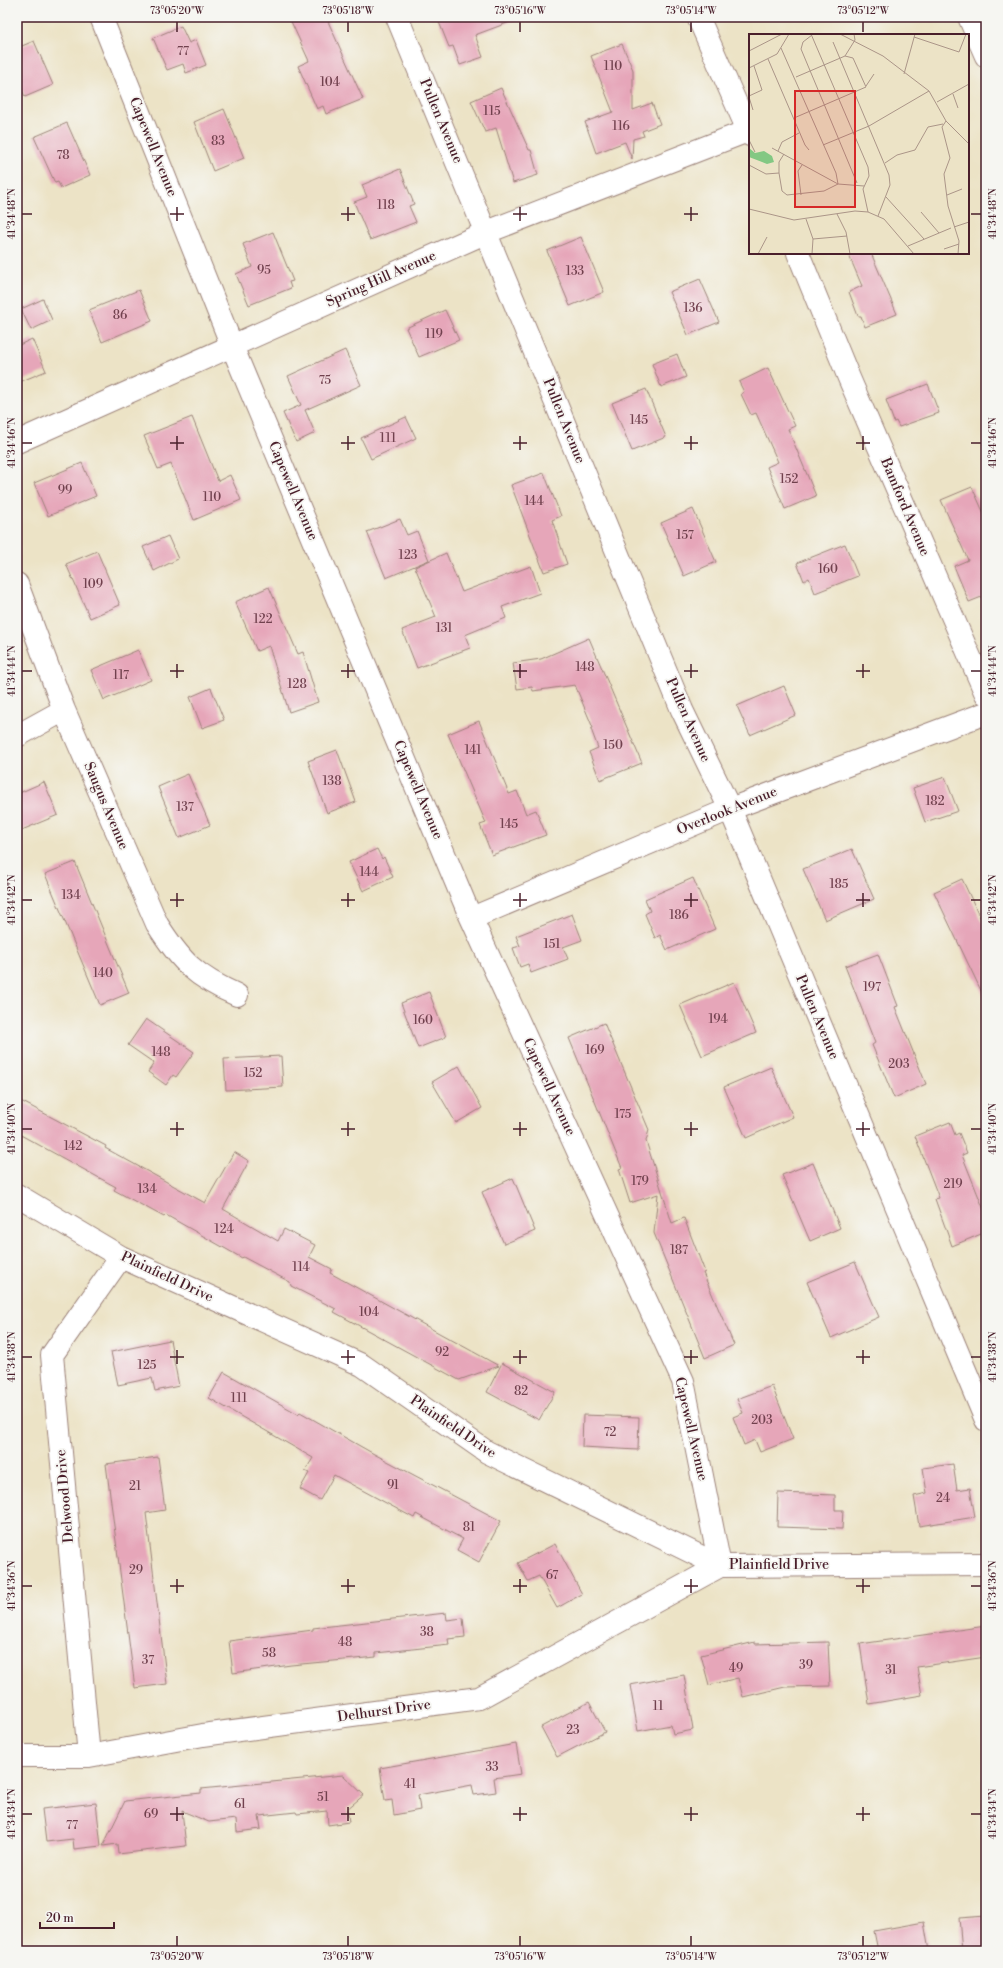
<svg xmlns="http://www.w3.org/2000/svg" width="1003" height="1968" viewBox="0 0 1003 1968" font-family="'Libre Bodoni',serif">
<rect width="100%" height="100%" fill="#f6f6f2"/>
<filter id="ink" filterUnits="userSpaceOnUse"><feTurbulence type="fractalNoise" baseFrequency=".025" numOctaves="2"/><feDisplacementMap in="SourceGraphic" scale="8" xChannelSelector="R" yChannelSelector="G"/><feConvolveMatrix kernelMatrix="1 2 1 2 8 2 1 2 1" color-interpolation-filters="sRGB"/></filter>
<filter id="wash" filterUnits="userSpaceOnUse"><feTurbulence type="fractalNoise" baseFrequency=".012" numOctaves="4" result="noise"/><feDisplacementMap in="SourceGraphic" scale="16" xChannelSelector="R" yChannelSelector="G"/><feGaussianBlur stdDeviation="0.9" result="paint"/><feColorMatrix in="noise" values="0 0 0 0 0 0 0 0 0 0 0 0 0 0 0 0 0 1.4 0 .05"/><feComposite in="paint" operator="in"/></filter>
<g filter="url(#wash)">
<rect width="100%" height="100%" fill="#ece3c6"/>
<g id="blocks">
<path fill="#e6a6b9" d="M 289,17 L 326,17 L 363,99 L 326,114 L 323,106 L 317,109 L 298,66 L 309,61 Z
M 437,17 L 518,17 L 518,19 L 475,35 L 483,57 L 460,65 L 453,46 L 449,47 Z
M 181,26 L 189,43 L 196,40 L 206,65 L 186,73 L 183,64 L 167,70 L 153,38 Z
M 34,41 L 53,85 L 25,97 L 17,77 L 17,48 Z
M 622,44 L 633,70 L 633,110 L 652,103 L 660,124 L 642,131 L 644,136 L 633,139 L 632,159 L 625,142 L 596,153 L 585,122 L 613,112 L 591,56 Z
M 501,88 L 529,150 L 531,150 L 538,175 L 513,183 L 496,128 L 485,132 L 471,101 Z
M 224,109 L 244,158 L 213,171 L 194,122 Z
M 67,123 L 90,175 L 61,188 L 58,182 L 55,183 L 34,137 Z
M 400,169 L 414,204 L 409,206 L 416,222 L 370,240 L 354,202 L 367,197 L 362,185 Z
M 273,232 L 293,281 L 289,282 L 291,288 L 249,305 L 236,274 L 252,267 L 243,244 Z
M 581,237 L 604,292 L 570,306 L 547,251 Z
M 848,253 L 871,253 L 897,314 L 865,327 L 861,316 L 858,316 L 849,292 L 862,286 Z
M 700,279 L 719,322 L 688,335 L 669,292 Z
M 139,290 L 152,321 L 102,342 L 89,310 Z
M 43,299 L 52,320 L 31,330 L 21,309 Z
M 445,310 L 459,340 L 419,357 L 406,328 Z
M 32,339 L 46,371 L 17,383 L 17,346 Z
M 345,350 L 361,385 L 305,410 L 315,433 L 296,442 L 283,413 L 301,405 L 288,376 Z
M 677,354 L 686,377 L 661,387 L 652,364 Z
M 768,368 L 795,426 L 788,429 L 816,496 L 785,509 L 767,467 L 778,462 L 756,413 L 751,415 L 741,394 L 744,392 L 739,382 Z
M 928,384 L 939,413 L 899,427 L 896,421 L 894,422 L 886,400 Z
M 646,389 L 666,437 L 632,451 L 612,403 Z
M 192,417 L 218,481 L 230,475 L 241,500 L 194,520 L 171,464 L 158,469 L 144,436 Z
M 406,417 L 416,438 L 371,459 L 361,438 Z
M 82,463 L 96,496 L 48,516 L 34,483 Z
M 544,473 L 561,516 L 552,520 L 567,564 L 544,572 L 511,485 Z
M 972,487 L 986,518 L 986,600 L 984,596 L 969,602 L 954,566 L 968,560 L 941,500 Z
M 693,509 L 716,562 L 684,576 L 661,523 Z
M 400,519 L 407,535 L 417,531 L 429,560 L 386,578 L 367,532 Z
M 168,536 L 178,559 L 154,571 L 143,547 Z
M 845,544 L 858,576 L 815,593 L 809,578 L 804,581 L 797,563 Z
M 97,551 L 120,605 L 90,618 L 66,564 Z
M 446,553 L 462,592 L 531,566 L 540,593 L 502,607 L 506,618 L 465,635 L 470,648 L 417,668 L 402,630 L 436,617 L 415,567 Z
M 269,587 L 298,654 L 303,652 L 318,702 L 289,712 L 269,646 L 257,651 L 235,602 Z
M 589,638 L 642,763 L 600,780 L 589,752 L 598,748 L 591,729 L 593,728 L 575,685 L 533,691 L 532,687 L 517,689 L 513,663 L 541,659 Z
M 138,650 L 151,680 L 104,700 L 91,670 Z
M 784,686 L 796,715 L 750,735 L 737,706 Z
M 211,688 L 224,720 L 202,728 L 190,697 Z
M 479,721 L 509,794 L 517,791 L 526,814 L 536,810 L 546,835 L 492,855 L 480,825 L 486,823 L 448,734 Z
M 337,750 L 356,802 L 327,813 L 308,761 Z
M 188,774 L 210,825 L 179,838 L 158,787 Z
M 945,777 L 958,811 L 925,822 L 913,788 Z
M 44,782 L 58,815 L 17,832 L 17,794 Z
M 377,849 L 382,859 L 384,857 L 393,877 L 363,891 L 349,862 Z
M 852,849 L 874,899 L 825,920 L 803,869 Z
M 75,862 L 129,993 L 100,1005 L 45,874 Z
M 693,878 L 715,929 L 667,950 L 660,935 L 655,938 L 645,914 L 650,911 L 645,899 Z
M 962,879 L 986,930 L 986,1001 L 934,892 Z
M 572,914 L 582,940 L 563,947 L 568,959 L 531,973 L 528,964 L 520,967 L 513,948 L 520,946 L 516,936 Z
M 878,954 L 898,1006 L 895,1007 L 926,1084 L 894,1098 L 872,1045 L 875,1043 L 845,966 Z
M 734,982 L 756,1033 L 702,1056 L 680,1005 Z
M 429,992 L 446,1037 L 418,1048 L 401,1003 Z
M 146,1019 L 194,1052 L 176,1077 L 173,1075 L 166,1085 L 148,1072 L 154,1063 L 128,1045 Z
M 604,1023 L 649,1130 L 646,1141 L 672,1223 L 684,1218 L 705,1272 L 703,1273 L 734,1345 L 705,1358 L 654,1233 L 658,1194 L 630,1203 L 619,1169 L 622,1168 L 569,1038 Z
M 281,1056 L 283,1087 L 226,1090 L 224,1059 Z
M 459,1066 L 482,1108 L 456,1123 L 432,1082 Z
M 771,1067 L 793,1117 L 746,1138 L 724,1087 Z
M 17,1099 L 106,1146 L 105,1148 L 205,1203 L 234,1152 L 249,1161 L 223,1209 L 278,1241 L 284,1229 L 315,1245 L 309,1257 L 332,1269 L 330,1273 L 499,1366 L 459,1380 L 334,1312 L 336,1309 L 291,1286 L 290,1282 L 243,1257 L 242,1258 L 166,1215 L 164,1217 L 114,1190 L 116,1187 L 17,1133 Z
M 950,1122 L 955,1135 L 959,1133 L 967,1153 L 962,1155 L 986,1215 L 986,1232 L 952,1246 L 935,1199 L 939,1198 L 915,1136 Z
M 813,1163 L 840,1228 L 810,1241 L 782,1175 Z
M 513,1178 L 535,1231 L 504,1244 L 482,1192 Z
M 855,1262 L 879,1317 L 831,1338 L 807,1282 Z
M 170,1340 L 179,1386 L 155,1391 L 152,1378 L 118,1385 L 111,1352 Z
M 502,1363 L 555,1392 L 539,1420 L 487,1392 Z
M 224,1372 L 298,1414 L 300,1412 L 374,1454 L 501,1521 L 479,1562 L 457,1550 L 463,1539 L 416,1514 L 414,1518 L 334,1475 L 320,1500 L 300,1489 L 309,1473 L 305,1471 L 313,1458 L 209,1398 Z
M 772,1386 L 793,1439 L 760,1452 L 755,1440 L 744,1445 L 733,1417 L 743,1413 L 737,1399 Z
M 583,1415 L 639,1417 L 638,1450 L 582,1447 Z
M 158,1457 L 165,1510 L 146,1513 L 167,1684 L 135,1688 L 106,1464 Z
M 953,1464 L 957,1490 L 970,1488 L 975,1517 L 919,1526 L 914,1496 L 927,1493 L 923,1468 Z
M 778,1493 L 835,1495 L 835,1510 L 843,1510 L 842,1529 L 777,1527 Z
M 555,1544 L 582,1594 L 557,1608 L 539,1576 L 528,1581 L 518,1563 Z
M 446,1613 L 447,1620 L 463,1618 L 465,1637 L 448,1639 L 449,1645 L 376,1653 L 376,1657 L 291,1665 L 233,1673 L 229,1641 L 313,1630 L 313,1628 Z
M 986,1626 L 986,1657 L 917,1667 L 922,1695 L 869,1704 L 860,1644 Z
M 755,1642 L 755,1644 L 828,1642 L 830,1686 L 785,1687 L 743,1697 L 738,1678 L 709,1685 L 701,1655 Z
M 684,1675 L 693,1730 L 673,1734 L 671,1725 L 638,1731 L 630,1685 Z
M 589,1702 L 605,1732 L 557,1757 L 541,1727 Z
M 516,1744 L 521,1774 L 494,1778 L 496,1792 L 474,1795 L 472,1785 L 418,1795 L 420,1810 L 394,1815 L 392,1800 L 385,1801 L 380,1768 Z
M 343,1775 L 364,1795 L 347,1809 L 349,1822 L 328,1825 L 327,1811 L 297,1814 L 296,1812 L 259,1816 L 261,1829 L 237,1832 L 236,1819 L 209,1822 L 182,1811 L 186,1846 L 118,1854 L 117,1844 L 103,1846 L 125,1801 L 201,1793 L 201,1789 Z
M 96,1803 L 101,1846 L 74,1849 L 73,1839 L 46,1842 L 42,1809 Z
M 986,1916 L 986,1949 L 962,1951 L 959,1918 Z
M 924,1922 L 929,1951 L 878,1951 L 874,1931 Z"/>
</g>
</g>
<g filter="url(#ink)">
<use href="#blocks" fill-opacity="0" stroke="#9b8178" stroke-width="1"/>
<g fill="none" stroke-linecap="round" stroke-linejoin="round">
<g stroke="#9b8178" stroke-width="24">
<path id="minor" d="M 397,17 L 682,710 L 730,809 L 986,1420
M 698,17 L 750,135
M 969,17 L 986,56
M 798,253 L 849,378 L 986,694
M 17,442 L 487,232 L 750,130
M 17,584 L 64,710 L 157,924 C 181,962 196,977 237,995
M 17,736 L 64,710
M 472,918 L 730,809 L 986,713
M 17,1195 L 121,1257 L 362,1365 L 487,1452 L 720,1566 L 986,1564
M 17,1756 L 89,1756 L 203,1735 L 479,1698 L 720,1566 L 683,1381 L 468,911 L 232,346 L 101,17
M 89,1756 L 52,1355 L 121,1257"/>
</g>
<use href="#minor" stroke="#fff" stroke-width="22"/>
</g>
</g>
<path fill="none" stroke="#4a1f2b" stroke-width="1.5" d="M 177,22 L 177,32M 348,22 L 348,32M 520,22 L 520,32M 691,22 L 691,32M 863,22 L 863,32M 177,207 L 177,221M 348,207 L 348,221M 520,207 L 520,221M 691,207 L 691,221M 22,214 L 32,214M 170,214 L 184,214M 341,214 L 355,214M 513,214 L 527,214M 684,214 L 698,214M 971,214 L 981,214M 177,436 L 177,450M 348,436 L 348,450M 520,436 L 520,450M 691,436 L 691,450M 863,436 L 863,450M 22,443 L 32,443M 170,443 L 184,443M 341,443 L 355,443M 513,443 L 527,443M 684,443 L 698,443M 856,443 L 870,443M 971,443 L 981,443M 177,664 L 177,678M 348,664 L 348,678M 520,664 L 520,678M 691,664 L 691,678M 863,664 L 863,678M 22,671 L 32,671M 170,671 L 184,671M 341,671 L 355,671M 513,671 L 527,671M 684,671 L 698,671M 856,671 L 870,671M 971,671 L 981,671M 177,893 L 177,907M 348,893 L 348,907M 520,893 L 520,907M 691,893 L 691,907M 863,893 L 863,907M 22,900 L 32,900M 170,900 L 184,900M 341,900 L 355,900M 513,900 L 527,900M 684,900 L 698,900M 856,900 L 870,900M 971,900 L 981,900M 177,1122 L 177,1136M 348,1122 L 348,1136M 520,1122 L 520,1136M 691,1122 L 691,1136M 863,1122 L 863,1136M 22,1129 L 32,1129M 170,1129 L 184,1129M 341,1129 L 355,1129M 513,1129 L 527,1129M 684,1129 L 698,1129M 856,1129 L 870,1129M 971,1129 L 981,1129M 177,1350 L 177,1364M 348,1350 L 348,1364M 520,1350 L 520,1364M 691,1350 L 691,1364M 863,1350 L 863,1364M 22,1357 L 32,1357M 170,1357 L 184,1357M 341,1357 L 355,1357M 513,1357 L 527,1357M 684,1357 L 698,1357M 856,1357 L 870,1357M 971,1357 L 981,1357M 177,1579 L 177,1593M 348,1579 L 348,1593M 520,1579 L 520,1593M 691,1579 L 691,1593M 863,1579 L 863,1593M 22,1586 L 32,1586M 170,1586 L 184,1586M 341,1586 L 355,1586M 513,1586 L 527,1586M 684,1586 L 698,1586M 856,1586 L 870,1586M 971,1586 L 981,1586M 177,1807 L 177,1821M 348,1807 L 348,1821M 520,1807 L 520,1821M 691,1807 L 691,1821M 863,1807 L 863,1821M 22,1814 L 32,1814M 170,1814 L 184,1814M 341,1814 L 355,1814M 513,1814 L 527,1814M 684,1814 L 698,1814M 856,1814 L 870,1814M 971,1814 L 981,1814M 177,1936 L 177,1946M 348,1936 L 348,1946M 520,1936 L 520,1946M 691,1936 L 691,1946M 863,1936 L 863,1946"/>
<g text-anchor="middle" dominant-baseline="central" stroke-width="3.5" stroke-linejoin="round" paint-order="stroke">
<g font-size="12" fill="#71414e">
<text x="183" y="51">77</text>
<text x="613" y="66">110</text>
<text x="330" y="82">104</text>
<text x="492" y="111">115</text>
<text x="621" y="126">116</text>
<text x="218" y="141">83</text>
<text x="63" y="155">78</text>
<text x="386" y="205">118</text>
<text x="264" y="270">95</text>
<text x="575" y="271">133</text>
<text x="693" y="308">136</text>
<text x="120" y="315">86</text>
<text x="434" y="334">119</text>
<text x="325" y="380">75</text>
<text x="639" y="420">145</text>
<text x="388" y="438">111</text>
<text x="789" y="479">152</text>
<text x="65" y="490">99</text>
<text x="212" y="497">110</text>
<text x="534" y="501">144</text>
<text x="685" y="535">157</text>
<text x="408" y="555">123</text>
<text x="828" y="569">160</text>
<text x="93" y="584">109</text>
<text x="263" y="619">122</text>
<text x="444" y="628">131</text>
<text x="585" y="667">148</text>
<text x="121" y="675">117</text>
<text x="297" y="684">128</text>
<text x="613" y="745">150</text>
<text x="473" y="750">141</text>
<text x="332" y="781">138</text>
<text x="935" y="801">182</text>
<text x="185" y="807">137</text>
<text x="509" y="824">145</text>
<text x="369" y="872">144</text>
<text x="839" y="884">185</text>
<text x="71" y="895">134</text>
<text x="679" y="915">186</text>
<text x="552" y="944">151</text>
<text x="103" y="973">140</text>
<text x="872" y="987">197</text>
<text x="718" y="1019">194</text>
<text x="423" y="1020">160</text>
<text x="595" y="1050">169</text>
<text x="161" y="1052">148</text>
<text x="899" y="1064">203</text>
<text x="253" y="1073">152</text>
<text x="623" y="1114">175</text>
<text x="73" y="1146">142</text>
<text x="640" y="1181">179</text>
<text x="953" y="1184">219</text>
<text x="147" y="1189">134</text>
<text x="224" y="1229">124</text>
<text x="679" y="1250">187</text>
<text x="301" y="1267">114</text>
<text x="369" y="1312">104</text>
<text x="442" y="1352">92</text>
<text x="147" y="1365">125</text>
<text x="521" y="1391">82</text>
<text x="239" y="1398">111</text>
<text x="762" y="1420">203</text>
<text x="610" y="1432">72</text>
<text x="393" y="1485">91</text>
<text x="135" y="1486">21</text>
<text x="943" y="1498">24</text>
<text x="469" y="1527">81</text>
<text x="136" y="1570">29</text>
<text x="552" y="1575">67</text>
<text x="427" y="1632">38</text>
<text x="345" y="1642">48</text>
<text x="269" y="1653">58</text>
<text x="148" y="1660">37</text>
<text x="806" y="1665">39</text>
<text x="736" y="1668">49</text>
<text x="891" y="1670">31</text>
<text x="658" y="1706">11</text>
<text x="573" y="1730">23</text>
<text x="492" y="1767">33</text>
<text x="410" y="1784">41</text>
<text x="323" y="1797">51</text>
<text x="240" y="1804">61</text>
<text x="151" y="1814">69</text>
<text x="72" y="1825">77</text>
</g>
<g font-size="14" fill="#4a1f2b" stroke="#f6f6f2">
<text transform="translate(441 121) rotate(67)">Pullen Avenue</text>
<text transform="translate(153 147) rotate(68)">Capewell Avenue</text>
<text transform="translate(381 279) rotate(-24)">Spring Hill Avenue</text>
<text transform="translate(564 421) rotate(68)">Pullen Avenue</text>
<text transform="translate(293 491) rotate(67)">Capewell Avenue</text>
<text transform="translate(905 507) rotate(67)">Bamford Avenue</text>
<text transform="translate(688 720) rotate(66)">Pullen Avenue</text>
<text transform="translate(418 790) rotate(67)">Capewell Avenue</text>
<text transform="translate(106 806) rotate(67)">Saugus Avenue</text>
<text transform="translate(727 811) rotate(-22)">Overlook Avenue</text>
<text transform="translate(817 1017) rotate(67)">Pullen Avenue</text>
<text transform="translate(549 1087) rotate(65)">Capewell Avenue</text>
<text transform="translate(167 1277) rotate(25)">Plainfield Drive</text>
<text transform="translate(453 1427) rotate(34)">Plainfield Drive</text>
<text transform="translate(691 1429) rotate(77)">Capewell Avenue</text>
<text transform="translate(65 1496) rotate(-95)">Delwood Drive</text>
<text x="779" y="1565">Plainfield Drive</text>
<text transform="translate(384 1711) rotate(-8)">Delhurst Drive</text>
</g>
</g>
<g transform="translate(749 34)">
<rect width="220" height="220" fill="#ece3c6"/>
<path d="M 0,114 L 6,119 L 15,117 L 23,122 L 25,128 L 18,130 L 0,123 Z" fill="#83c883"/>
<path fill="none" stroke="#ab9588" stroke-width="1" d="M 62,0 L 119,133 L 120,142 L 114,155 L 119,178M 91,0 L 134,22 L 180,57 L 197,87 L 220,110M 63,1 L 54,8 L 52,15 L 108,149M 165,3 L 210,18 L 217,0M 84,8 L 140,141 L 141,151 L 129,182M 32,14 L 87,139 L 89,150 L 75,157 L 38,161 L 33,157 L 30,139 L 30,128 L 35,120M 0,17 L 33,0M 96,22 L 106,6 L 105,0M 104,24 L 117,53M 19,25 L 56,111 L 60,116M 0,34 L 28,20 L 40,0M 155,40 L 166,0M 47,43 L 96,22 L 104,24M 117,52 L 125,40M 204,60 L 209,74M 0,62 L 13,56 L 5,32M 0,63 L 4,76M 188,68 L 220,50M 45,84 L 117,53M 197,87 L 193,93 L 201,124 L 195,140 L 199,172 L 210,207 L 209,220M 0,106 L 6,118M 74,111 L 120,92 L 180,57M 23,114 L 89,150 L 115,152M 29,117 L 33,108 L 50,99M 136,129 L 148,121 L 166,116 L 179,93 L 194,90M 0,131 L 17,140 L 30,139M 52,161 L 49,137 L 53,131M 198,161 L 213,155M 137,163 L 175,205M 0,175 L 45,186 L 106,177 L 119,178 L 135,185 L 165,220M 172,178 L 190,199M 88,180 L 97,198 L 101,220M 57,185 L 64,205 L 63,220M 205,193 L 220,188M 64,205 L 98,202M 159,212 L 202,194M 195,215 L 210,210M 9,220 L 18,203"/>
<path fill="#d62828" fill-opacity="0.15" stroke="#d62828" stroke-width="2" d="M 46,57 L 106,57 L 106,173 L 46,173 Z"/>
<rect width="220" height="220" fill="none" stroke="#4a1f2b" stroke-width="2"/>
</g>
<rect width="1003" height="1968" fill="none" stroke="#f6f6f2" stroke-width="44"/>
<path d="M40 1922v6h74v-6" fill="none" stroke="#4a1f2b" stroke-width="2"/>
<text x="46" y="1922" font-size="12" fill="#4a1f2b" stroke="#f6f6f2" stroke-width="3" paint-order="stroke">20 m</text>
<rect x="22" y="22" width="959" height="1924" fill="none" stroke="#4a1f2b" stroke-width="1.5"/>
<g font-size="10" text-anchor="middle" fill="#4a1f2b">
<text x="177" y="14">73°05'20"W</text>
<text x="348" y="14">73°05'18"W</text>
<text x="520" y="14">73°05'16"W</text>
<text x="691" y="14">73°05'14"W</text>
<text x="863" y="14">73°05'12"W</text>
<text transform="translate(11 214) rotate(-90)" y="4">41°34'48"N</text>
<text transform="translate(992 214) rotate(-90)" y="4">41°34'48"N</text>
<text transform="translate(11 443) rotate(-90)" y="4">41°34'46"N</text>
<text transform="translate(992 443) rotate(-90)" y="4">41°34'46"N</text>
<text transform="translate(11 671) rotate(-90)" y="4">41°34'44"N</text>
<text transform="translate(992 671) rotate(-90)" y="4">41°34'44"N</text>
<text transform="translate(11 900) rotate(-90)" y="4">41°34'42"N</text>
<text transform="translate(992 900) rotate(-90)" y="4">41°34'42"N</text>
<text transform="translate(11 1129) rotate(-90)" y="4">41°34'40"N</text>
<text transform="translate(992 1129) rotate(-90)" y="4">41°34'40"N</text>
<text transform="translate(11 1357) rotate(-90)" y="4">41°34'38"N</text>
<text transform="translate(992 1357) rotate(-90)" y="4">41°34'38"N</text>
<text transform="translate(11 1586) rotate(-90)" y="4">41°34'36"N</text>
<text transform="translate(992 1586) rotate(-90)" y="4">41°34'36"N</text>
<text transform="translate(11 1814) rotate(-90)" y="4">41°34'34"N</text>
<text transform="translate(992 1814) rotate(-90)" y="4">41°34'34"N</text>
<text x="177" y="1960">73°05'20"W</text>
<text x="348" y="1960">73°05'18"W</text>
<text x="520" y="1960">73°05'16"W</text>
<text x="691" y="1960">73°05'14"W</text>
<text x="863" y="1960">73°05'12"W</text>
</g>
</svg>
